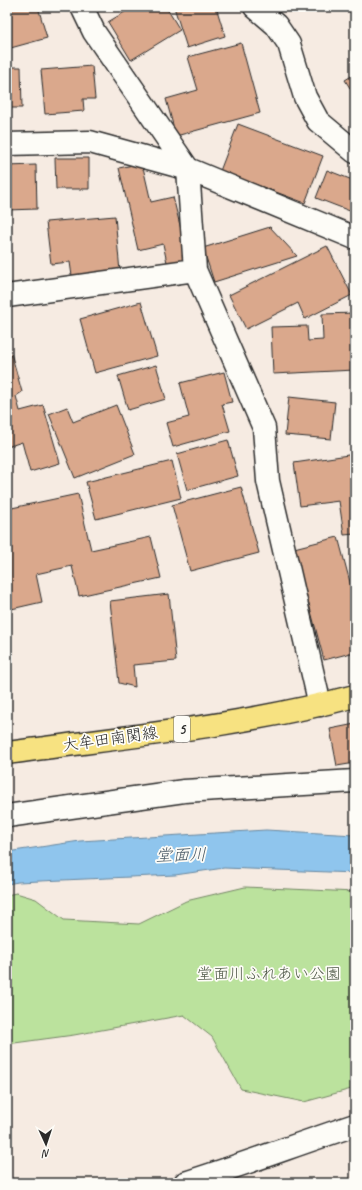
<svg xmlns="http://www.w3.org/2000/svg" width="362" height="1190" viewBox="0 0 362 1190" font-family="Caveat,'Klee One',sans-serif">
<rect width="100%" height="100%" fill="#f6ebe2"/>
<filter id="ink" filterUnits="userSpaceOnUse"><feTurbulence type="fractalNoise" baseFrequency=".025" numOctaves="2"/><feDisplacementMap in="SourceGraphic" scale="8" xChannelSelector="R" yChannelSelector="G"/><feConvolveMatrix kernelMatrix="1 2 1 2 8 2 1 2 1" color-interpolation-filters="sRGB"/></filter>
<g filter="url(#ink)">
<path fill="#bbe29d" stroke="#738664" d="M 245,887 L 355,892 L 355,1088 L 304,1102 L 241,1089 L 212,1037 L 184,1015 L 74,1035 L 7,1044 L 7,895 L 16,893 L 36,899 L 64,920 L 139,924 L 186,901 Z"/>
<path fill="#8fc5ed" stroke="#67879f" d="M 266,830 L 355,835 L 355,873 L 224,868 L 175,875 L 18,882 L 7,884 L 7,852 L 80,841 Z"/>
<path fill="#daa88c" stroke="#2b2b2b" d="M 7,7 L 38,7 L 47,38 L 7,49 Z
M 133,7 L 166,7 L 180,30 L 131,60 L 108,22 Z
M 174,7 L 216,7 L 225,36 L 187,48 Z
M 241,43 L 260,113 L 176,136 L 166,99 L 198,90 L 188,57 Z
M 92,66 L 95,99 L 83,99 L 84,111 L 45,114 L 41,70 Z
M 7,67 L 21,67 L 22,108 L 7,108 Z
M 355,74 L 355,96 L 345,80 Z
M 238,124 L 323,156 L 305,203 L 220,171 Z
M 55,158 L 89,158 L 89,189 L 56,189 Z
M 142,163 L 151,202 L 173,197 L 189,262 L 168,267 L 163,244 L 138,250 L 119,168 Z
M 36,165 L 37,209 L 7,210 L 7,166 Z
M 327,170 L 355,181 L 355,213 L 316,198 Z
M 115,216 L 120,272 L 72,276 L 70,262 L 51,264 L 46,222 Z
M 270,227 L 297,256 L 214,282 L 203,248 Z
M 327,246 L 352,295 L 305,319 L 298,303 L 246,329 L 229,295 Z
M 141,302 L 157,356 L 95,373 L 80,319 Z
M 355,313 L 355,370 L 273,374 L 271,327 L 307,326 L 308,341 L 323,340 L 322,314 Z
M 11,353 L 22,392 L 16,396 L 20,411 L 43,405 L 60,463 L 30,472 L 22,442 L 7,447 L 7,354 Z
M 156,365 L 166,399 L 128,410 L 118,376 Z
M 224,372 L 232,402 L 222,404 L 230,431 L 173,447 L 166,423 L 189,417 L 180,383 Z
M 289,397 L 335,402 L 331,439 L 285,435 Z
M 116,405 L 135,454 L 75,478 L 49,414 L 67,407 L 73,422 Z
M 228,440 L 238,476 L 187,490 L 177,454 Z
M 355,454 L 355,534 L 344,535 L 339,501 L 300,506 L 294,463 Z
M 172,461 L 181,498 L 96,519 L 86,482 Z
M 241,487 L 259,553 L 190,571 L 172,505 Z
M 78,494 L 91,550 L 151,537 L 161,578 L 79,596 L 72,566 L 36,574 L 42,602 L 7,610 L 7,509 Z
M 338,537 L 355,601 L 355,652 L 324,660 L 294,548 Z
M 169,594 L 176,661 L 133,665 L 135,687 L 119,683 L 110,601 Z
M 355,724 L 355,763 L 337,766 L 330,729 Z"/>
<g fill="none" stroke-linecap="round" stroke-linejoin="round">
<g stroke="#2b2b2b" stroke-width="25">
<path id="street" d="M 82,7 L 94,32 L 188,169 L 195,270 L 264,428 L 268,481 L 320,705
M 255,7 L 276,25 L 289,44 L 305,97 L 318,121 L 355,152
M 7,144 L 90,142 L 188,169 L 355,238
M 7,296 L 195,270
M 7,816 L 184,791 L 355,781
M 185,1183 C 242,1165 298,1144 355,1125"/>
</g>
<g stroke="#2b2b2b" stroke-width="25">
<path id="primary" d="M 7,753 C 122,737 243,726 355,696"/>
</g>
<use href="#street" stroke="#fdfcf7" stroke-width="22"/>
<use href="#primary" stroke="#f7e281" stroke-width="22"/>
</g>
</g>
<g text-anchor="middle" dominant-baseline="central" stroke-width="3.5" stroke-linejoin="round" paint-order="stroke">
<rect fill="#fdfcf7" stroke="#6a6a68" stroke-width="1" x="174" y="716" width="16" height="26" rx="3"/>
<g font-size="15" font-weight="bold" fill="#2b2b2b">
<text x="182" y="729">5</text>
</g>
<g font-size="16" fill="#2b2b2b" stroke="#fdfcf7">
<text transform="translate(110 739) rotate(-8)">大牟田南関線</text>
</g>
<g font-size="16" fill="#4f5948" stroke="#fdfcf7">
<text x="269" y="974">堂面川ふれあい公園</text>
</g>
<g font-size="17" font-style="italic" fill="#495965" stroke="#fdfcf7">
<text transform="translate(181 855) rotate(-1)">堂面川</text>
</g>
</g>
<rect width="362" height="1190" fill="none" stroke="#fdfcf7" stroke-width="24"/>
<rect x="12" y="12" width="338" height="1166" fill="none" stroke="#2b2b2b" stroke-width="1.5" filter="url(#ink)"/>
<g transform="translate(46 1144) rotate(177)" stroke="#fdfcf7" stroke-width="3" paint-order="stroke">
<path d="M0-3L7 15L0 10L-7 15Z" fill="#2b2b2b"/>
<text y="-6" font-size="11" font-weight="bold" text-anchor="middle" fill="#2b2b2b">N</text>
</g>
</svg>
